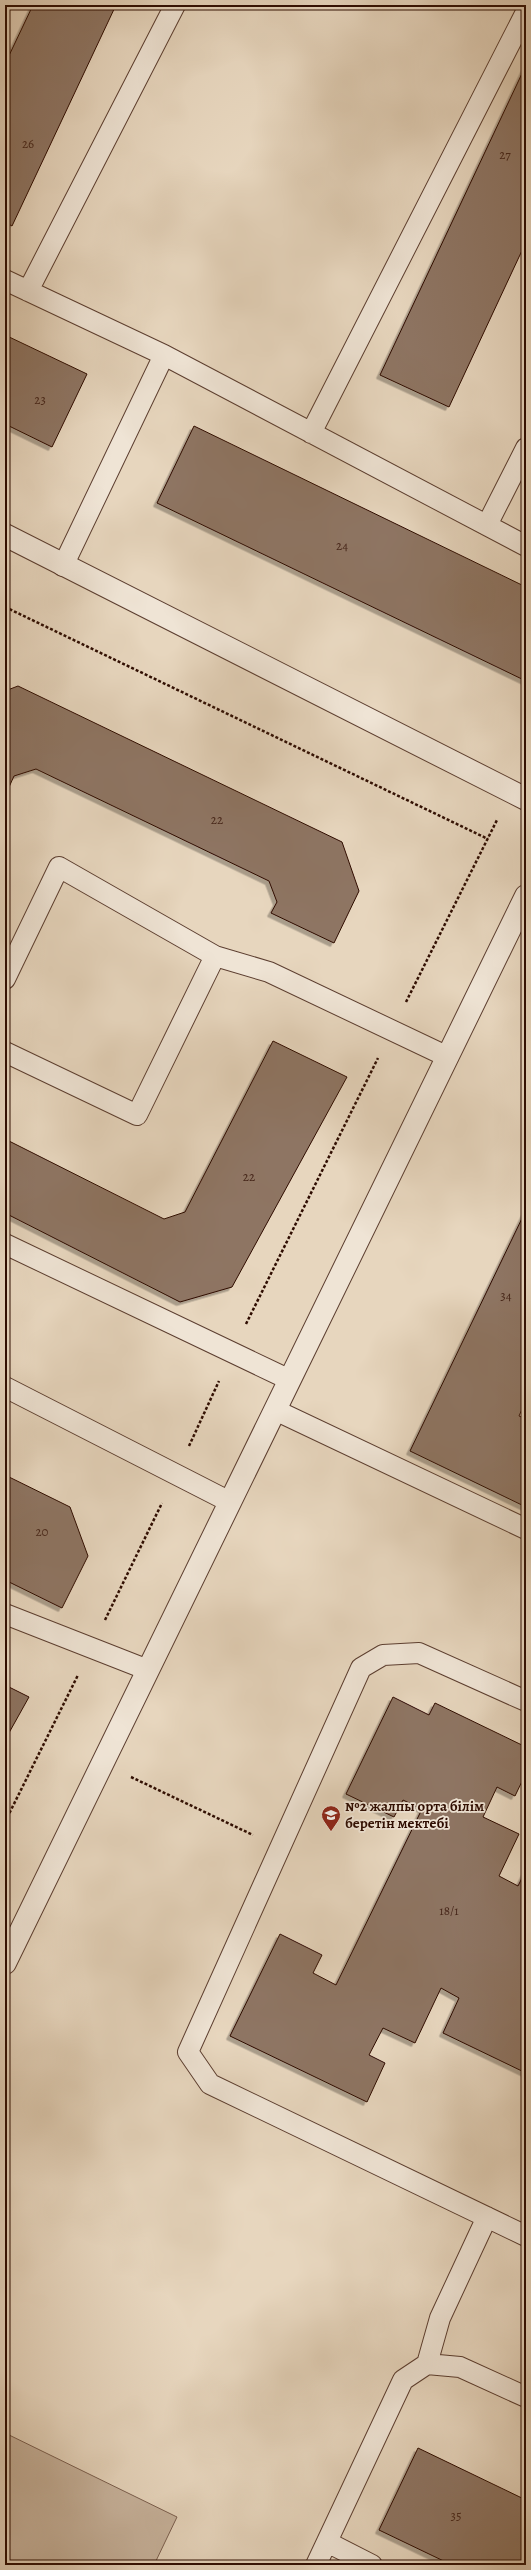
<svg xmlns="http://www.w3.org/2000/svg" width="531" height="2570" viewBox="0 0 531 2570" font-family="Alegreya,serif">
<defs>
<filter id="shadow"><feDropShadow dx="-3.5" dy="3.5" stdDeviation="0" flood-color="#0004"/></filter>
</defs>
<rect width="100%" height="100%" fill="#e7d6be"/>
<filter id="stains"><feTurbulence type="fractalNoise" baseFrequency=".005" numOctaves="4"/><feColorMatrix values="0 0 0 0 .2 0 0 0 0 .09 0 0 0 0 .02 0 0 0 .5 -.17"/></filter>
<radialGradient id="worn" r=".72"><stop offset=".6" stop-color="#630" stop-opacity="0"/><stop offset="1" stop-color="#630" stop-opacity=".3"/></radialGradient>
<path fill="#c8b49e" stroke="#7b6050" d="M 5,2433 L 177,2517 L 154,2565 L 5,2565 Z"/>
<path fill="#8e7563" stroke="#2e0c01" filter="url(#shadow)" d="M 33,5 L 116,5 L 12,226 L 5,222 L 5,64 Z
M 526,65 L 526,242 L 449,407 L 380,375 Z
M 5,335 L 87,374 L 52,447 L 5,424 Z
M 194,426 L 526,587 L 526,681 L 157,503 Z
M 18,686 L 342,842 L 359,891 L 334,943 L 271,913 L 277,902 L 269,881 L 36,769 L 14,776 L 5,796 L 5,691 Z
M 273,1041 L 347,1077 L 232,1287 L 180,1302 L 5,1213 L 5,1139 L 164,1219 L 185,1212 Z
M 526,1210 L 526,1400 L 519,1416 L 526,1419 L 526,1507 L 410,1451 Z
M 5,1475 L 70,1507 L 88,1556 L 62,1608 L 5,1580 Z
M 5,1685 L 29,1697 L 5,1740 Z
M 393,1697 L 429,1715 L 435,1703 L 526,1747 L 526,1773 L 515,1796 L 497,1787 L 483,1817 L 519,1834 L 499,1876 L 518,1886 L 526,1870 L 526,2073 L 443,2033 L 459,1998 L 441,1988 L 415,2043 L 383,2028 L 369,2055 L 385,2063 L 367,2102 L 230,2036 L 280,1934 L 322,1955 L 313,1973 L 336,1985 L 422,1809 L 403,1800 L 394,1817 L 346,1794 Z
M 418,2448 L 526,2500 L 526,2565 L 452,2565 L 379,2530 Z"/>
<g fill="none" stroke-linecap="round" stroke-linejoin="round">
<g stroke="#5c3e30" stroke-width="22">
<path id="lane" d="M 5,280 L 164,355 L 526,546
M 28,291 L 175,5
M 311,433 L 526,12
M 487,525 L 526,448
M 63,566 L 164,355
M 5,979 L 59,867 L 215,956
M 5,1052 L 137,1115 L 215,956 L 269,972 L 448,1057
M 5,1244 L 290,1380
M 5,1387 L 230,1502
M 275,1410 L 526,1529
M 5,1614 L 148,1670
M 526,1701 L 419,1653 L 383,1655 L 361,1668 L 188,2052 L 210,2084 L 526,2236
M 427,2364 L 440,2318 L 487,2217
M 327,2542 L 372,2565
M 316,2565 L 403,2380 L 427,2364 L 460,2367 L 526,2397"/>
</g>
<g stroke="#5c3e30" stroke-width="24">
<path id="street" d="M 5,535 L 526,799
M 5,1963 L 526,896"/>
</g>
<path stroke="#2e0c01" stroke-width="2.5" stroke-dasharray="3 2" stroke-linecap="butt" d="M 5,607 L 488,839
M 406,1002 L 497,820
M 246,1324 L 378,1058
M 189,1446 L 219,1381
M 105,1620 L 162,1503
M 131,1777 L 253,1835
M 5,1822 L 78,1675"/>
<use href="#lane" stroke="#efe4d5" stroke-width="20"/>
<use href="#street" stroke="#efe4d5" stroke-width="22"/>
</g>
<defs>
<g id="school-pin" transform="scale(1)"><path d="M0 17L-7.5 6A9.5 9.5 0 1 1 7.5 6Z" fill="#8f2418" stroke="#efe4d5"/><path d="M0-5L7-2L0 1L-7-2ZM-4 1L0 2.5L4 1V4Q0 6-4 4Z" fill="#fff"/></g>
</defs>
<g fill-rule="evenodd">
<use href="#school-pin" x="331" y="1815"/>
</g>
<g text-anchor="middle" dominant-baseline="central" stroke-width="3.5" stroke-linejoin="round" paint-order="stroke">
<g font-size="13" fill="#46261a">
<text x="28" y="143">26</text>
<text x="505" y="154">27</text>
<text x="40" y="399">23</text>
<text x="342" y="545">24</text>
<text x="217" y="819">22</text>
<text x="249" y="1176">22</text>
<text x="506" y="1295">34</text>
<text x="42" y="1531">20</text>
<text x="449" y="1910">18/1</text>
<text x="456" y="2515">35</text>
</g>
<g font-size="15" font-weight="bold" fill="#2e0c01" stroke="#efe4d5" text-anchor="start">
<text x="345" y="1806">№2 жалпы орта білім<tspan x="345" dy="17">беретін мектебі</tspan></text>
</g>
</g>
<rect width="531" height="2570" fill="none" stroke="#e7d6be" stroke-width="20"/>
<rect x="6" y="6" width="519" height="2558" fill="none" stroke="#2e0c01" stroke-width="2"/>
<rect x="10" y="10" width="511" height="2550" fill="none" stroke="#2e0c01"/>
<rect width="100%" height="100%" filter="url(#stains)"/>
<rect width="100%" height="100%" fill="url(#worn)"/>
</svg>
